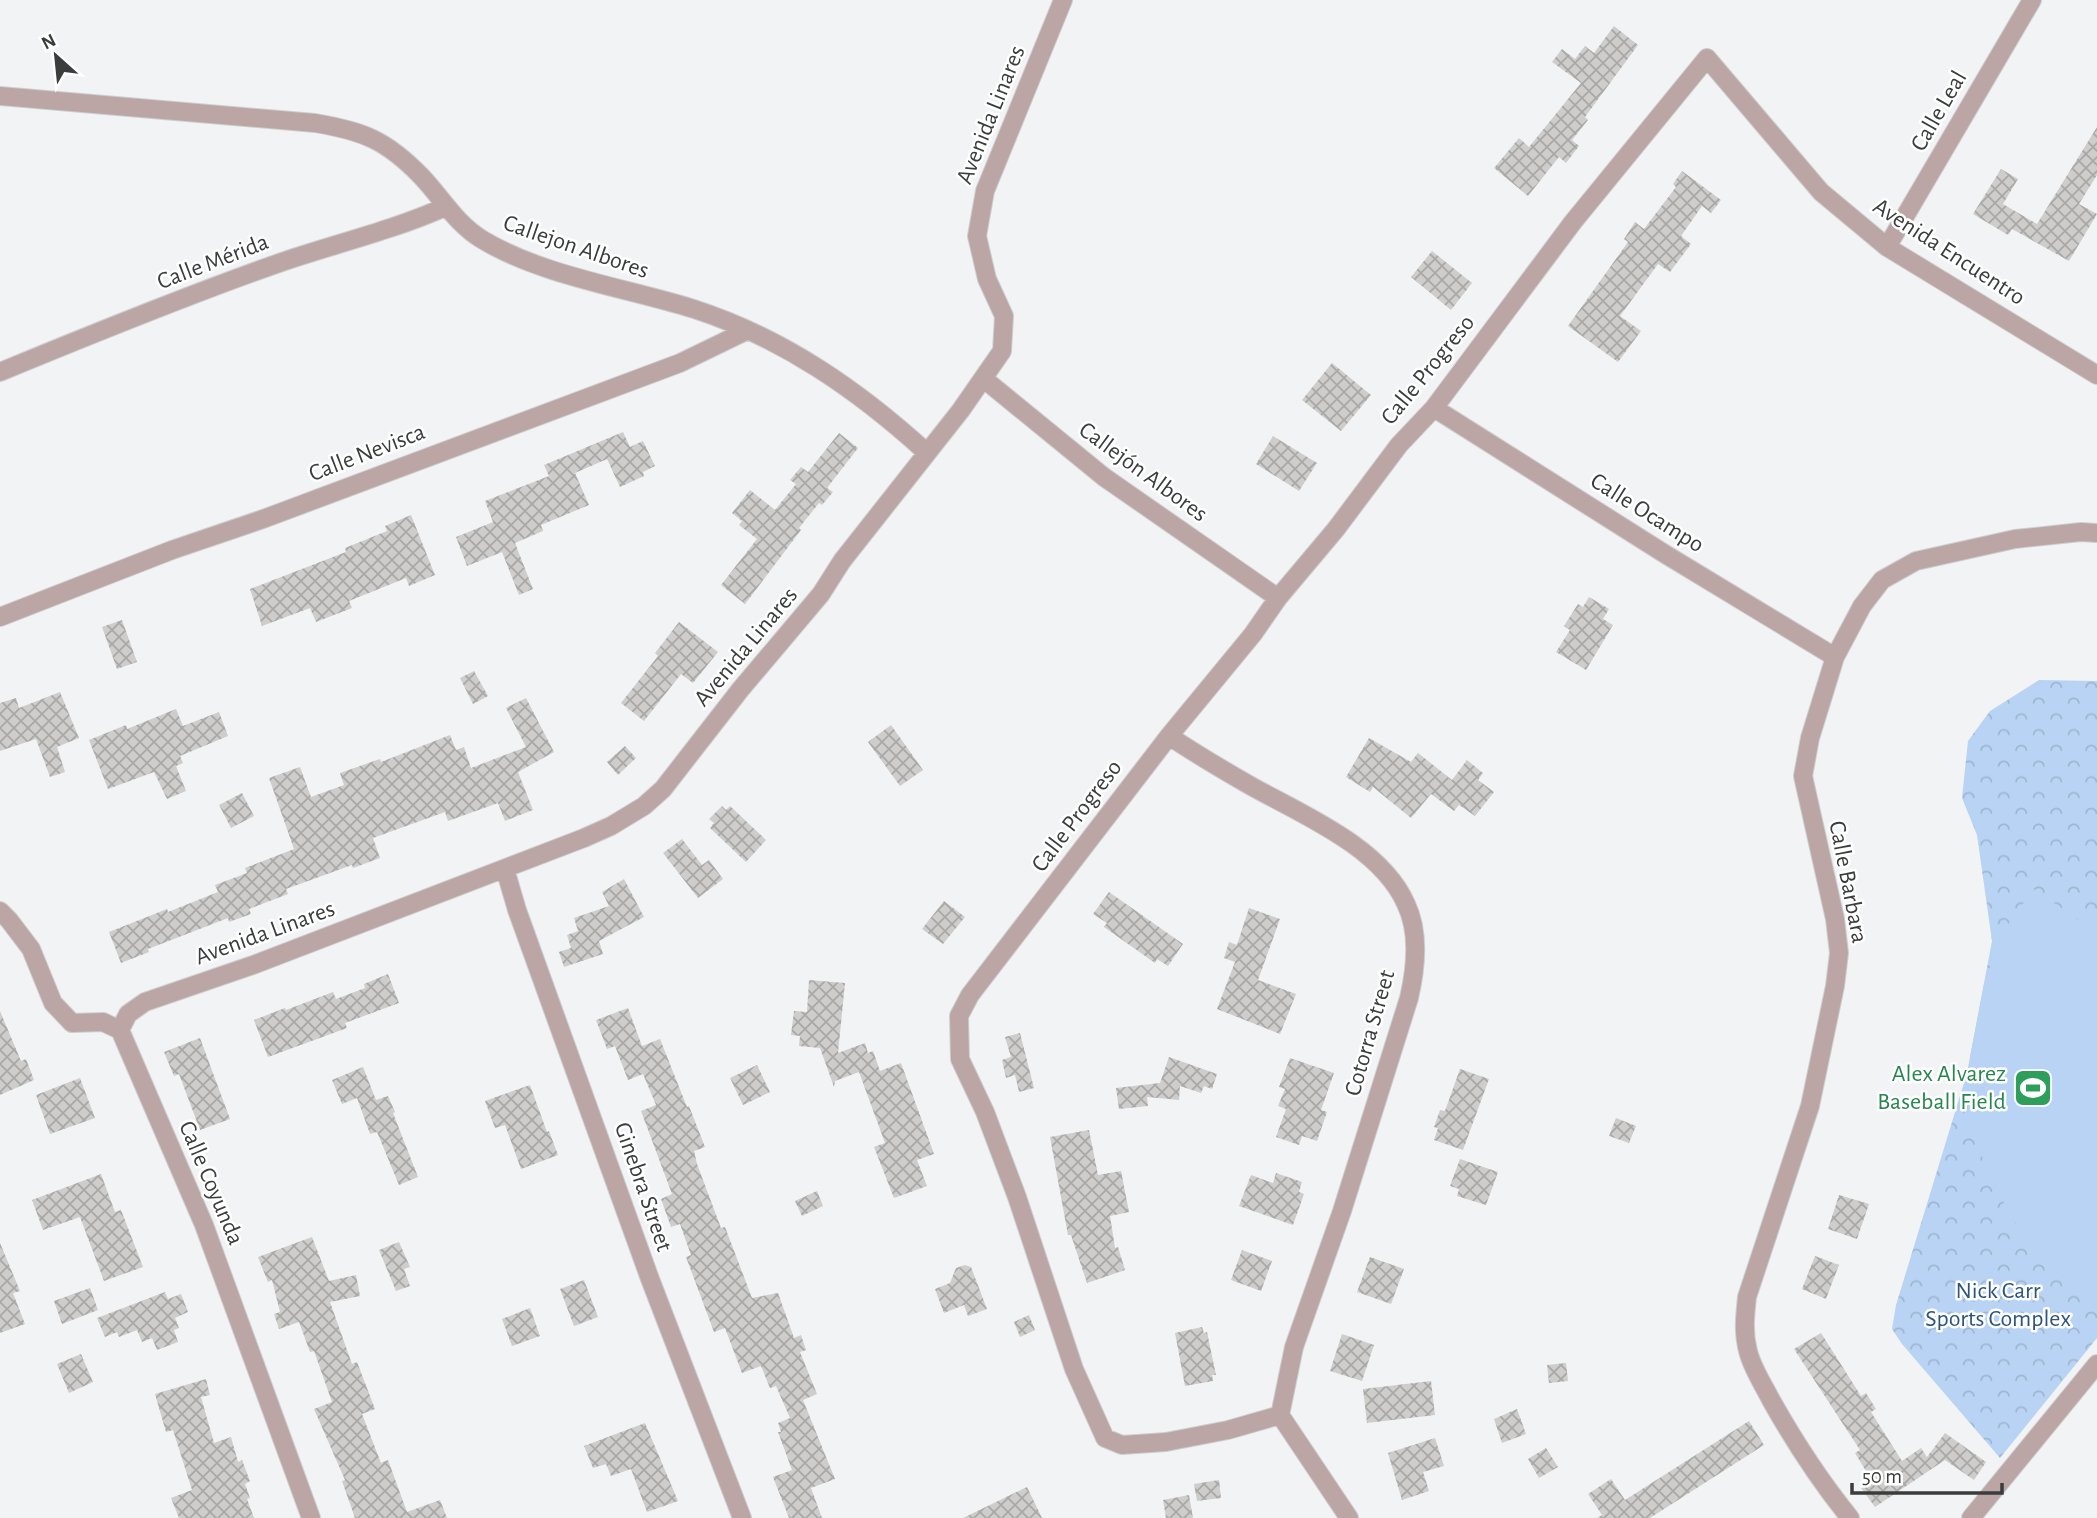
<svg xmlns="http://www.w3.org/2000/svg" width="2097" height="1518" viewBox="0 0 2097 1518" font-family="'Alegreya Sans',sans-serif">
<defs>
<pattern id="forest-crowns" width="20" height="18" patternUnits="userSpaceOnUse" patternTransform="scale(1.75)"><rect width="20" height="18" fill="#b8d3f3"/><path d="M2 6a3 3 0 1 1 6 0M12 15a3 3 0 1 1 6 0" fill="none" stroke="#9fb6d1"/></pattern>
<pattern id="building-cross-hatch" width="8" height="8" patternUnits="userSpaceOnUse" patternTransform="scale(1.75)"><rect width="8" height="8" fill="#cecdcb"/><path d="M0 0l8 8M0 8l8-8" fill="none" stroke="#a8a8a6"/></pattern>
</defs>
<rect width="100%" height="100%" fill="#f2f3f5"/>
<path fill="url(#forest-crowns)" d="M 2039,680 L 2097,681 L 2097,1338 L 2000,1458 L 1902,1344 L 1892,1329 L 1896,1305 L 1967,1073 L 1992,941 L 1977,835 L 1962,798 L 1968,741 L 1990,711 Z"/>
<path fill="#b8d3f3" d="M 2034,889 L 2097,933 L 2097,1307 L 2032,1251 L 1993,1184 L 1967,1119 L 1970,1057 L 1984,984 L 2003,931 Z"/>
<path fill="url(#building-cross-hatch)" d="M 1614,26 L 1638,45 L 1585,117 L 1588,120 L 1572,140 L 1579,146 L 1566,163 L 1559,157 L 1528,196 L 1494,168 L 1519,138 L 1529,147 L 1581,83 L 1552,62 L 1562,49 L 1575,59 L 1585,46 L 1594,53 Z
M 2097,127 L 2097,175 L 2079,204 L 2097,214 L 2069,261 L 2012,229 L 2008,235 L 1973,214 L 2001,169 L 2018,179 L 2003,204 L 2037,224 Z
M 1682,171 L 1721,200 L 1711,213 L 1702,206 L 1681,236 L 1691,244 L 1670,272 L 1658,264 L 1620,316 L 1641,331 L 1618,362 L 1568,326 L 1628,242 L 1624,239 L 1635,222 L 1644,229 L 1676,187 L 1673,184 Z
M 1432,251 L 1472,283 L 1451,310 L 1411,277 Z
M 1332,363 L 1371,395 L 1341,431 L 1302,400 Z
M 623,432 L 630,447 L 643,441 L 655,466 L 643,472 L 644,476 L 620,487 L 607,459 L 575,473 L 589,505 L 541,525 L 543,531 L 515,543 L 533,589 L 519,595 L 502,552 L 467,566 L 456,537 L 493,522 L 485,501 L 549,476 L 544,465 Z
M 839,433 L 858,448 L 827,488 L 833,492 L 822,505 L 819,503 L 799,528 L 801,530 L 745,604 L 721,585 L 757,539 L 739,525 L 742,521 L 732,513 L 750,490 L 775,510 L 796,484 L 790,480 L 801,467 L 808,472 Z
M 1273,436 L 1317,463 L 1299,491 L 1256,464 Z
M 411,515 L 435,575 L 409,586 L 406,578 L 349,601 L 352,608 L 316,622 L 310,608 L 262,626 L 250,589 L 346,552 L 345,548 L 387,531 L 385,526 Z
M 1589,597 L 1609,609 L 1603,619 L 1613,625 L 1586,670 L 1556,652 L 1570,630 L 1564,626 L 1578,604 L 1583,607 Z
M 122,620 L 137,662 L 117,669 L 102,627 Z
M 679,622 L 718,652 L 693,683 L 681,674 L 644,721 L 621,703 L 658,656 L 655,653 Z
M 474,671 L 488,696 L 473,704 L 460,678 Z
M 60,692 L 79,738 L 57,747 L 65,772 L 50,777 L 36,739 L 0,751 L 0,703 L 16,698 L 19,708 Z
M 526,698 L 554,752 L 518,772 L 533,810 L 505,821 L 498,803 L 448,821 L 445,812 L 373,838 L 380,858 L 353,868 L 352,865 L 286,889 L 288,894 L 249,909 L 251,914 L 229,922 L 228,918 L 148,949 L 149,952 L 121,963 L 109,932 L 167,909 L 168,912 L 218,892 L 215,885 L 247,873 L 245,868 L 294,849 L 269,778 L 300,767 L 311,797 L 344,785 L 340,773 L 380,759 L 381,762 L 450,735 L 456,750 L 464,747 L 471,768 L 526,747 L 506,708 Z
M 176,709 L 183,726 L 219,712 L 228,736 L 180,756 L 183,763 L 176,766 L 186,791 L 167,799 L 154,772 L 108,789 L 89,740 L 126,725 L 127,729 Z
M 891,725 L 923,770 L 900,786 L 868,742 Z
M 1369,738 L 1411,762 L 1418,753 L 1452,780 L 1467,760 L 1483,773 L 1478,780 L 1494,792 L 1475,816 L 1459,805 L 1454,811 L 1431,794 L 1411,818 L 1373,787 L 1370,792 L 1346,777 Z
M 625,746 L 636,758 L 618,775 L 607,762 Z
M 242,793 L 254,816 L 231,828 L 219,805 Z
M 722,806 L 726,810 L 730,806 L 766,840 L 746,862 L 710,828 L 714,823 L 709,819 Z
M 682,839 L 702,865 L 709,860 L 723,879 L 698,898 L 663,853 Z
M 624,879 L 644,917 L 599,941 L 603,954 L 564,967 L 559,952 L 571,948 L 567,935 L 578,931 L 574,918 L 609,906 L 602,892 Z
M 1109,892 L 1183,944 L 1168,966 L 1157,959 L 1155,963 L 1104,927 L 1107,923 L 1093,914 Z
M 944,901 L 965,917 L 943,944 L 922,929 Z
M 1249,908 L 1280,919 L 1258,980 L 1296,994 L 1280,1034 L 1217,1009 L 1235,962 L 1224,958 L 1229,942 L 1237,945 Z
M 388,974 L 399,1003 L 345,1023 L 347,1028 L 268,1057 L 254,1020 L 285,1008 L 286,1010 L 333,992 L 336,999 L 365,988 L 364,984 Z
M 809,980 L 845,983 L 838,1053 L 865,1043 L 868,1053 L 873,1051 L 880,1071 L 901,1063 L 934,1154 L 917,1160 L 927,1186 L 894,1198 L 874,1147 L 885,1143 L 859,1072 L 835,1081 L 834,1087 L 820,1048 L 799,1046 L 800,1036 L 791,1035 L 794,1011 L 807,1012 Z
M 628,1008 L 642,1046 L 660,1039 L 687,1107 L 689,1106 L 705,1147 L 694,1151 L 697,1164 L 721,1228 L 725,1227 L 752,1298 L 778,1293 L 794,1338 L 801,1335 L 806,1350 L 800,1352 L 817,1394 L 803,1400 L 835,1479 L 811,1488 L 822,1518 L 789,1518 L 773,1477 L 792,1470 L 778,1432 L 781,1432 L 778,1423 L 790,1418 L 776,1386 L 770,1388 L 761,1366 L 742,1373 L 725,1328 L 714,1332 L 686,1257 L 691,1255 L 680,1224 L 671,1227 L 661,1199 L 672,1194 L 641,1111 L 656,1105 L 643,1074 L 628,1080 L 615,1046 L 607,1049 L 596,1020 Z
M 0,1011 L 21,1061 L 26,1059 L 34,1080 L 0,1095 Z
M 1020,1033 L 1034,1088 L 1019,1092 L 1015,1075 L 1006,1078 L 1002,1060 L 1011,1057 L 1005,1037 Z
M 200,1038 L 230,1119 L 200,1130 L 179,1074 L 174,1076 L 164,1052 Z
M 1169,1057 L 1217,1074 L 1212,1089 L 1204,1086 L 1201,1093 L 1180,1086 L 1179,1100 L 1147,1097 L 1148,1106 L 1119,1109 L 1116,1088 L 1160,1083 Z
M 1290,1058 L 1334,1073 L 1321,1110 L 1327,1112 L 1317,1141 L 1302,1136 L 1299,1145 L 1276,1137 L 1286,1109 L 1278,1106 L 1285,1089 L 1279,1087 Z
M 757,1065 L 770,1092 L 743,1105 L 730,1078 Z
M 363,1067 L 376,1100 L 388,1096 L 395,1112 L 393,1113 L 418,1177 L 399,1185 L 377,1132 L 370,1134 L 357,1098 L 342,1104 L 332,1080 Z
M 1460,1069 L 1489,1079 L 1463,1150 L 1434,1140 L 1438,1128 L 1434,1127 L 1440,1110 L 1445,1111 Z
M 80,1078 L 95,1118 L 50,1134 L 36,1095 Z
M 530,1085 L 547,1132 L 549,1131 L 558,1155 L 521,1169 L 505,1125 L 495,1128 L 485,1101 Z
M 1616,1118 L 1636,1126 L 1629,1143 L 1609,1136 Z
M 1089,1130 L 1098,1175 L 1121,1171 L 1129,1212 L 1110,1216 L 1115,1248 L 1118,1247 L 1125,1270 L 1087,1283 L 1071,1235 L 1068,1235 L 1050,1137 Z
M 1460,1159 L 1498,1172 L 1486,1205 L 1457,1196 L 1459,1189 L 1450,1186 Z
M 1276,1173 L 1302,1182 L 1299,1192 L 1304,1194 L 1293,1225 L 1239,1206 L 1251,1175 L 1273,1183 Z
M 101,1174 L 115,1212 L 121,1210 L 143,1267 L 104,1281 L 80,1217 L 43,1230 L 32,1200 Z
M 817,1191 L 823,1206 L 802,1216 L 795,1201 Z
M 1839,1195 L 1869,1204 L 1857,1239 L 1828,1229 Z
M 312,1237 L 329,1281 L 356,1275 L 360,1296 L 330,1302 L 352,1364 L 357,1362 L 375,1409 L 362,1414 L 381,1463 L 388,1460 L 407,1512 L 440,1500 L 447,1518 L 355,1518 L 342,1481 L 345,1480 L 314,1409 L 332,1402 L 314,1351 L 310,1352 L 299,1322 L 279,1329 L 274,1314 L 280,1312 L 272,1280 L 268,1282 L 258,1257 Z
M 399,1242 L 410,1267 L 404,1269 L 410,1286 L 396,1291 L 379,1250 Z
M 0,1243 L 20,1291 L 13,1293 L 25,1324 L 0,1333 Z
M 1242,1250 L 1272,1261 L 1261,1291 L 1231,1280 Z
M 1815,1256 L 1839,1265 L 1826,1299 L 1802,1289 Z
M 1370,1257 L 1404,1269 L 1391,1304 L 1357,1292 Z
M 965,1265 L 971,1267 L 987,1309 L 968,1316 L 964,1305 L 944,1313 L 935,1289 L 950,1283 L 956,1268 Z
M 584,1280 L 598,1317 L 574,1326 L 560,1289 Z
M 90,1288 L 98,1310 L 62,1324 L 54,1301 Z
M 165,1292 L 168,1299 L 181,1294 L 188,1312 L 175,1318 L 179,1328 L 174,1330 L 178,1342 L 157,1350 L 152,1338 L 142,1342 L 137,1330 L 119,1337 L 117,1332 L 105,1337 L 97,1318 Z
M 530,1308 L 540,1336 L 512,1346 L 502,1319 Z
M 1029,1315 L 1035,1330 L 1020,1337 L 1014,1322 Z
M 1202,1327 L 1204,1333 L 1207,1332 L 1216,1375 L 1212,1375 L 1213,1381 L 1185,1386 L 1175,1333 Z
M 1821,1333 L 1861,1396 L 1866,1393 L 1876,1409 L 1871,1412 L 1902,1461 L 1921,1448 L 1927,1457 L 1945,1433 L 1986,1462 L 1974,1480 L 1945,1460 L 1875,1507 L 1861,1488 L 1872,1481 L 1855,1453 L 1860,1450 L 1794,1349 Z
M 1342,1334 L 1374,1345 L 1362,1381 L 1330,1371 Z
M 81,1354 L 93,1382 L 69,1393 L 57,1364 Z
M 1566,1363 L 1568,1381 L 1549,1383 L 1547,1365 Z
M 206,1379 L 210,1395 L 201,1397 L 214,1443 L 231,1437 L 238,1462 L 242,1460 L 250,1481 L 245,1484 L 250,1498 L 247,1499 L 254,1518 L 179,1518 L 171,1498 L 192,1490 L 173,1430 L 166,1432 L 155,1394 Z
M 1431,1381 L 1435,1415 L 1367,1423 L 1363,1389 Z
M 1517,1409 L 1526,1434 L 1502,1443 L 1494,1419 Z
M 1749,1421 L 1764,1445 L 1650,1518 L 1597,1518 L 1602,1515 L 1588,1494 L 1611,1479 L 1625,1500 Z
M 645,1423 L 678,1501 L 647,1512 L 631,1469 L 611,1476 L 606,1464 L 593,1468 L 584,1446 Z
M 1435,1438 L 1444,1466 L 1423,1472 L 1429,1491 L 1402,1500 L 1388,1453 Z
M 1546,1448 L 1558,1467 L 1539,1478 L 1528,1459 Z
M 1219,1480 L 1221,1498 L 1197,1501 L 1194,1484 Z
M 1027,1487 L 1042,1518 L 963,1518 Z
M 1189,1495 L 1193,1518 L 1166,1518 L 1163,1500 Z"/>
<g fill="none" stroke-linecap="round" stroke-linejoin="round">
<g stroke="#cdced0" stroke-width="20">
<path id="street" d="M 0,96 L 315,123 C 363,131 386,140 421,176 C 442,198 456,224 483,240 C 543,276 627,288 694,309 C 783,338 858,390 926,452
M 1887,247 L 2032,0
M 0,372 C 92,334 185,296 279,263 C 334,244 391,231 445,207
M 984,379 L 1104,477 L 1278,598
M 1434,408 L 1665,554 L 1835,657
M 0,617 L 172,550 L 263,519 L 680,363 L 748,330
M 1169,736 C 1196,754 1223,770 1251,786 C 1303,815 1381,847 1406,904 C 1420,933 1416,968 1409,998 L 1342,1211 L 1294,1347 L 1280,1415
M 505,869 L 517,910 L 650,1279 L 742,1518
M 0,911 L 9,920 L 31,949 L 53,1003 L 72,1023 L 103,1022 L 120,1030 L 204,1225 L 311,1518
M 120,1030 L 128,1014 L 145,1002 L 253,965 L 584,838 L 611,826 L 644,806 L 663,789 L 740,690 L 821,594 L 842,561 L 961,410 L 1002,351 L 1004,316 L 987,279 L 977,236 L 985,191 L 1063,0
M 1349,1518 L 1280,1415 L 1228,1430 L 1166,1442 L 1122,1445 L 1105,1438 L 1074,1369 L 1017,1197 L 985,1112 L 960,1059 L 959,1016 L 970,995 L 1169,736 L 1253,634 L 1278,598 L 1336,529 L 1399,445 L 1434,408 L 1573,222 L 1707,58 L 1821,192 L 1887,247 L 2097,375
M 1850,1518 C 1820,1481 1794,1441 1771,1400 C 1763,1384 1752,1368 1748,1351 C 1743,1332 1745,1316 1747,1297 L 1810,1106 L 1835,986 L 1839,953 L 1835,919 L 1803,776 L 1810,738 L 1835,657 L 1862,606 L 1882,580 L 1916,561 L 2015,539 L 2081,532 L 2097,533
M 1971,1518 L 2097,1364"/>
</g>
<use href="#street" stroke="#bba6a5" stroke-width="18"/>
</g>
<defs>
<g id="stadium-square" transform="scale(2.0125)"><rect x="-9" y="-9" width="18" height="18" rx="4" fill="#2e9e5b" stroke="#fff"/><path d="M0-5a6.5 5 0 1 0 0 10a6.5 5 0 1 0 0-10ZM-3.5-1.8h7v3.6h-7Z" fill="#fff"/></g>
</defs>
<g fill-rule="evenodd">
<use href="#stadium-square" x="2033" y="1088"/>
</g>
<g text-anchor="middle" dominant-baseline="central" stroke-width="5" stroke-linejoin="round" paint-order="stroke">
<g font-size="24" fill="#3b3c3c" stroke="#fff">
<text transform="translate(1939 111) rotate(-60)">Calle Leal</text>
<text transform="translate(991 115) rotate(-68)">Avenida Linares</text>
<text transform="translate(576 247) rotate(19)">Callejon Albores</text>
<text transform="translate(1949 252) rotate(33)">Avenida Encuentro</text>
<text transform="translate(213 262) rotate(-21)">Calle Mérida</text>
<text transform="translate(1428 370) rotate(-51)">Calle Progreso</text>
<text transform="translate(367 453) rotate(-21)">Calle Nevisca</text>
<text transform="translate(1143 472) rotate(36)">Callejón Albores</text>
<text transform="translate(1647 513) rotate(32)">Calle Ocampo</text>
<text transform="translate(746 647) rotate(-50)">Avenida Linares</text>
<text transform="translate(1077 816) rotate(-53)">Calle Progreso</text>
<text transform="translate(1848 882) rotate(79)">Calle Barbara</text>
<text transform="translate(265 933) rotate(-20)">Avenida Linares</text>
<text transform="translate(1370 1033) rotate(-74)">Cotorra Street</text>
<text transform="translate(211 1183) rotate(67)">Calle Coyunda</text>
<text transform="translate(643 1187) rotate(71)">Ginebra Street</text>
</g>
<g font-size="24" fill="#27864d" stroke="#fff" text-anchor="end">
<text x="2006" y="1074">Alex Alvarez<tspan x="2006" dy="28">Baseball Field</tspan></text>
</g>
<g font-size="24" fill="#2d547e" stroke="#fff">
<text x="1998" y="1291">Nick Carr<tspan x="1998" dy="28">Sports Complex</tspan></text>
</g>
</g>
<g transform="translate(56 56) rotate(333)" stroke="#ffffff" stroke-width="5" paint-order="stroke">
<path d="M0-5L12 26L0 18L-12 26Z" fill="#3b3c3c"/>
<text y="-10" font-size="19" font-weight="bold" text-anchor="middle" fill="#3b3c3c">N</text>
</g>
<path d="M1852 1483v10h150v-10" fill="none" stroke="#3b3c3c" stroke-width="3.5"/>
<text x="1862" y="1483" font-size="21" fill="#3b3c3c" stroke="#ffffff" stroke-width="5" paint-order="stroke">50 m</text>
</svg>
